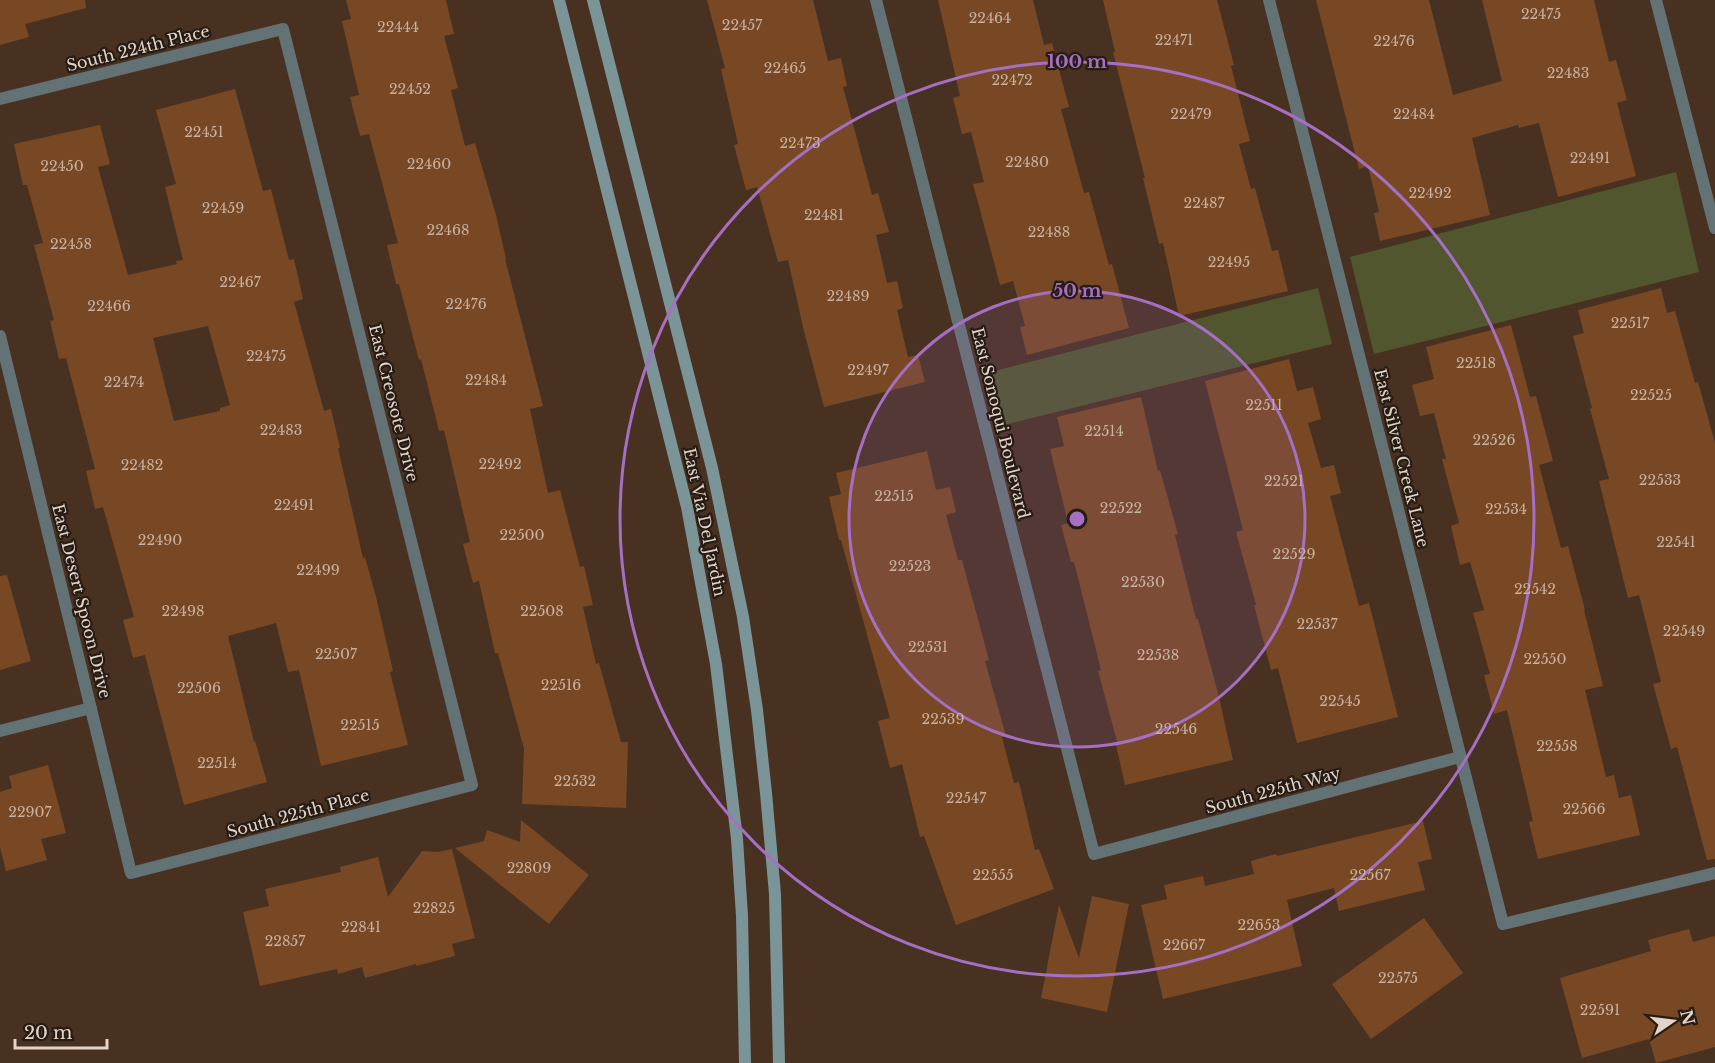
<svg xmlns="http://www.w3.org/2000/svg" width="1715" height="1063" viewBox="0 0 1715 1063" font-family="'Libre Baskerville',serif">
<rect width="100%" height="100%" fill="#483121"/>
<path fill="#51562f" d="M 1676,172 L 1699,272 L 1374,354 L 1350,257 Z
M 1318,288 L 1332,344 L 1004,425 L 991,372 Z"/>
<path fill="#784824" fill-rule="evenodd" d="M 0,0 L 85,0 L 86,8 L 25,24 L 29,37 L 0,45 Z
M 346,0 L 446,0 L 454,34 L 444,36 L 458,88 L 451,90 L 465,146 L 475,143 L 496,215 L 506,259 L 505,259 L 543,406 L 530,409 L 548,493 L 560,490 L 580,567 L 584,566 L 593,605 L 583,607 L 596,664 L 599,663 L 621,742 L 628,742 L 626,808 L 522,804 L 524,749 L 498,653 L 495,653 L 479,581 L 473,583 L 463,544 L 470,542 L 444,430 L 439,431 L 421,359 L 419,360 L 399,284 L 396,284 L 387,245 L 398,243 L 369,134 L 360,136 L 350,97 L 359,95 L 342,21 L 351,19 Z
M 707,0 L 813,0 L 828,61 L 841,58 L 847,86 L 843,87 L 872,195 L 878,193 L 889,232 L 876,235 L 887,283 L 897,281 L 903,308 L 897,310 L 908,357 L 918,355 L 925,382 L 824,407 L 804,331 L 788,260 L 778,262 L 757,187 L 746,190 L 734,145 L 738,144 L 721,69 L 725,68 Z
M 938,0 L 1033,0 L 1044,45 L 1052,43 L 1069,107 L 1061,109 L 1084,193 L 1089,192 L 1109,265 L 1112,264 L 1129,328 L 1027,355 L 1020,327 L 1025,326 L 1013,281 L 1000,285 L 980,210 L 973,184 L 984,182 L 971,132 L 962,134 L 953,98 L 960,96 Z
M 1103,0 L 1217,0 L 1234,65 L 1231,66 L 1250,141 L 1239,144 L 1251,189 L 1255,188 L 1272,251 L 1278,250 L 1288,291 L 1179,316 L 1163,243 L 1159,244 L 1143,178 L 1145,178 L 1113,52 L 1115,52 Z
M 1316,0 L 1429,0 L 1453,95 L 1502,81 L 1482,0 L 1594,0 L 1609,62 L 1616,60 L 1627,100 L 1617,103 L 1636,176 L 1558,197 L 1539,123 L 1519,128 L 1518,125 L 1472,138 L 1490,215 L 1380,241 L 1374,213 L 1379,212 L 1368,166 L 1359,169 Z
M 235,89 L 263,191 L 271,189 L 289,260 L 294,259 L 303,299 L 294,302 L 324,411 L 331,409 L 340,448 L 338,448 L 363,558 L 365,557 L 376,597 L 393,671 L 390,672 L 408,745 L 321,766 L 299,670 L 288,672 L 276,623 L 228,636 L 254,742 L 255,741 L 267,782 L 184,805 L 145,655 L 133,658 L 123,620 L 134,617 L 103,507 L 95,509 L 86,471 L 95,469 L 66,358 L 59,359 L 50,321 L 54,320 L 34,245 L 43,243 L 27,185 L 23,185 L 14,144 L 100,125 L 110,164 L 98,167 L 128,275 L 177,264 L 176,261 L 183,260 L 165,187 L 176,184 L 156,110 ZM 208,326 L 230,405 L 220,408 L 220,411 L 174,421 L 153,338 Z
M 1661,288 L 1667,313 L 1675,311 L 1695,383 L 1698,382 L 1715,443 L 1715,859 L 1707,860 L 1677,747 L 1671,749 L 1653,684 L 1661,682 L 1639,595 L 1628,598 L 1599,481 L 1609,479 L 1590,409 L 1592,408 L 1573,336 L 1584,333 L 1578,310 Z
M 1511,325 L 1530,397 L 1536,396 L 1553,461 L 1539,465 L 1561,548 L 1568,546 L 1585,610 L 1584,610 L 1603,686 L 1585,690 L 1606,777 L 1614,775 L 1619,798 L 1631,795 L 1640,835 L 1538,859 L 1529,822 L 1533,821 L 1507,710 L 1494,714 L 1484,675 L 1490,674 L 1473,613 L 1484,610 L 1470,562 L 1460,565 L 1451,526 L 1459,523 L 1442,459 L 1446,459 L 1434,413 L 1420,416 L 1412,385 L 1434,379 L 1426,347 Z
M 1289,359 L 1297,391 L 1313,387 L 1321,419 L 1308,423 L 1321,468 L 1334,465 L 1341,493 L 1330,496 L 1359,606 L 1369,603 L 1398,717 L 1297,743 L 1278,668 L 1271,670 L 1254,605 L 1256,605 L 1236,532 L 1243,530 L 1205,381 Z
M 1141,397 L 1158,471 L 1160,470 L 1178,534 L 1175,535 L 1196,619 L 1198,619 L 1218,693 L 1233,760 L 1125,785 L 1116,745 L 1118,745 L 1098,671 L 1101,670 L 1074,562 L 1071,562 L 1061,525 L 1068,523 L 1050,449 L 1064,446 L 1057,417 Z
M 927,451 L 936,490 L 950,487 L 956,512 L 946,515 L 958,560 L 962,560 L 989,660 L 985,661 L 1006,736 L 1002,737 L 1014,783 L 1019,782 L 1035,850 L 1039,849 L 1054,889 L 956,925 L 924,836 L 920,837 L 902,764 L 890,768 L 878,721 L 890,718 L 841,540 L 839,540 L 829,497 L 841,494 L 836,473 Z
M 7,575 L 31,661 L 0,670 L 0,576 Z
M 48,765 L 66,833 L 41,839 L 47,860 L 6,871 L 0,847 L 0,792 L 12,788 L 9,776 Z
M 521,820 L 589,875 L 549,924 L 455,848 L 484,841 L 487,830 L 520,842 Z
M 1423,821 L 1432,859 L 1418,862 L 1425,890 L 1339,911 L 1334,888 L 1287,900 L 1302,966 L 1163,999 L 1141,905 L 1167,899 L 1164,885 L 1203,876 L 1205,886 L 1254,874 L 1251,861 L 1276,854 L 1277,856 Z
M 452,849 L 475,938 L 452,944 L 455,956 L 416,966 L 416,964 L 365,978 L 362,967 L 338,974 L 337,969 L 260,986 L 243,912 L 269,906 L 265,889 L 341,872 L 340,867 L 378,857 L 388,897 L 422,851 L 438,852 Z
M 1092,896 L 1129,904 L 1107,1012 L 1041,998 L 1059,905 L 1079,958 Z
M 1424,918 L 1463,973 L 1371,1039 L 1332,984 Z
M 1689,929 L 1693,942 L 1715,936 L 1715,1047 L 1656,1063 L 1649,1039 L 1582,1058 L 1560,978 L 1651,951 L 1648,940 Z"/>
<g fill="none" stroke-linecap="round" stroke-linejoin="round">
<path stroke="#637375" stroke-width="12" d="M 876,0 L 1094,854 L 1460,757
M 1269,0 L 1503,924 L 1715,873
M 1656,0 L 1715,228
M 0,99 L 283,29 L 472,785 L 131,873 L 0,336
M 0,731 L 91,708"/>
<path stroke="#7b9498" stroke-width="12" d="M 559,0 L 687,507 L 716,664 L 737,839 L 742,916 L 745,1063
M 593,0 L 712,468 L 743,617 L 757,710 L 766,793 L 775,894 L 779,1063"/>
</g>
<circle cx="1077" cy="519" r="228" fill="#a56fc3" fill-opacity=".12"/>
<g fill="none" stroke="#a56fc3" stroke-width="3">
<circle cx="1077" cy="519" r="228"/>
<circle cx="1077" cy="519" r="457"/>
</g>
<g text-anchor="middle" dominant-baseline="central" stroke-width="4.5" stroke-linejoin="round" paint-order="stroke">
<g font-size="14" fill="#c8b1a0">
<text x="1541" y="14">22475</text>
<text x="990" y="18">22464</text>
<text x="742" y="25">22457</text>
<text x="398" y="27">22444</text>
<text x="1174" y="40">22471</text>
<text x="1394" y="41">22476</text>
<text x="785" y="68">22465</text>
<text x="1568" y="73">22483</text>
<text x="1012" y="80">22472</text>
<text x="410" y="89">22452</text>
<text x="1191" y="114">22479</text>
<text x="1414" y="114">22484</text>
<text x="204" y="132">22451</text>
<text x="800" y="143">22473</text>
<text x="1590" y="158">22491</text>
<text x="1027" y="162">22480</text>
<text x="429" y="164">22460</text>
<text x="62" y="166">22450</text>
<text x="1430" y="193">22492</text>
<text x="1204" y="203">22487</text>
<text x="223" y="208">22459</text>
<text x="824" y="215">22481</text>
<text x="448" y="230">22468</text>
<text x="1049" y="232">22488</text>
<text x="71" y="244">22458</text>
<text x="1229" y="262">22495</text>
<text x="240" y="282">22467</text>
<text x="848" y="296">22489</text>
<text x="466" y="304">22476</text>
<text x="109" y="306">22466</text>
<text x="1630" y="323">22517</text>
<text x="266" y="356">22475</text>
<text x="1476" y="363">22518</text>
<text x="868" y="370">22497</text>
<text x="486" y="380">22484</text>
<text x="124" y="382">22474</text>
<text x="1651" y="395">22525</text>
<text x="1264" y="405">22511</text>
<text x="281" y="430">22483</text>
<text x="1104" y="431">22514</text>
<text x="1494" y="440">22526</text>
<text x="500" y="464">22492</text>
<text x="142" y="465">22482</text>
<text x="1660" y="480">22533</text>
<text x="1284" y="481">22521</text>
<text x="894" y="496">22515</text>
<text x="294" y="505">22491</text>
<text x="1121" y="508">22522</text>
<text x="1506" y="509">22534</text>
<text x="522" y="535">22500</text>
<text x="160" y="540">22490</text>
<text x="1676" y="542">22541</text>
<text x="1294" y="554">22529</text>
<text x="910" y="566">22523</text>
<text x="318" y="570">22499</text>
<text x="1143" y="582">22530</text>
<text x="1535" y="589">22542</text>
<text x="183" y="611">22498</text>
<text x="542" y="611">22508</text>
<text x="1317" y="624">22537</text>
<text x="1684" y="631">22549</text>
<text x="928" y="647">22531</text>
<text x="336" y="654">22507</text>
<text x="1158" y="655">22538</text>
<text x="1545" y="659">22550</text>
<text x="561" y="685">22516</text>
<text x="199" y="688">22506</text>
<text x="1340" y="701">22545</text>
<text x="943" y="719">22539</text>
<text x="360" y="725">22515</text>
<text x="1176" y="729">22546</text>
<text x="1557" y="746">22558</text>
<text x="217" y="763">22514</text>
<text x="575" y="781">22532</text>
<text x="966" y="798">22547</text>
<text x="1584" y="809">22566</text>
<text x="30" y="812">22907</text>
<text x="529" y="868">22809</text>
<text x="993" y="875">22555</text>
<text x="1370" y="875">22567</text>
<text x="434" y="908">22825</text>
<text x="1259" y="925">22653</text>
<text x="361" y="927">22841</text>
<text x="285" y="941">22857</text>
<text x="1184" y="945">22667</text>
<text x="1398" y="978">22575</text>
<text x="1600" y="1010">22591</text>
</g>
<g font-size="16" fill="#e3d4ca" stroke="#261c14">
<text transform="translate(138 48) rotate(-14)">South 224th Place</text>
<text transform="translate(394 403) rotate(76)">East Creosote Drive</text>
<text transform="translate(1001 423) rotate(76)">East Sonoqui Boulevard</text>
<text transform="translate(1402 458) rotate(76)">East Silver Creek Lane</text>
<text transform="translate(705 522) rotate(78)">East Via Del Jardin</text>
<text transform="translate(82 601) rotate(76)">East Desert Spoon Drive</text>
<text transform="translate(1273 790) rotate(-15)">South 225th Way</text>
<text transform="translate(298 813) rotate(-15)">South 225th Place</text>
</g>
</g>
<circle cx="1077" cy="519" r="9" fill="#a56fc3" stroke="#261c14" stroke-width="3"/>
<g font-size="18" text-anchor="middle" font-weight="bold" fill="#a56fc3" stroke="#261c14" stroke-width="4.5" stroke-linejoin="round" paint-order="stroke">
<text x="1077" y="68">100 m</text>
<text x="1077" y="297">50 m</text>
</g>
<g transform="translate(1673 1021) rotate(76)" stroke="#261c14" stroke-width="4.5" paint-order="stroke">
<path d="M0-4.5L10 22L0 15L-10 22Z" fill="#e3d4ca"/>
<text y="-9" font-size="16" font-weight="bold" text-anchor="middle" fill="#e3d4ca">N</text>
</g>
<path d="M15 1039v9h92v-9" fill="none" stroke="#e3d4ca" stroke-width="3"/>
<text x="24" y="1039" font-size="18" fill="#e3d4ca" stroke="#261c14" stroke-width="4.5" paint-order="stroke">20 m</text>
</svg>
